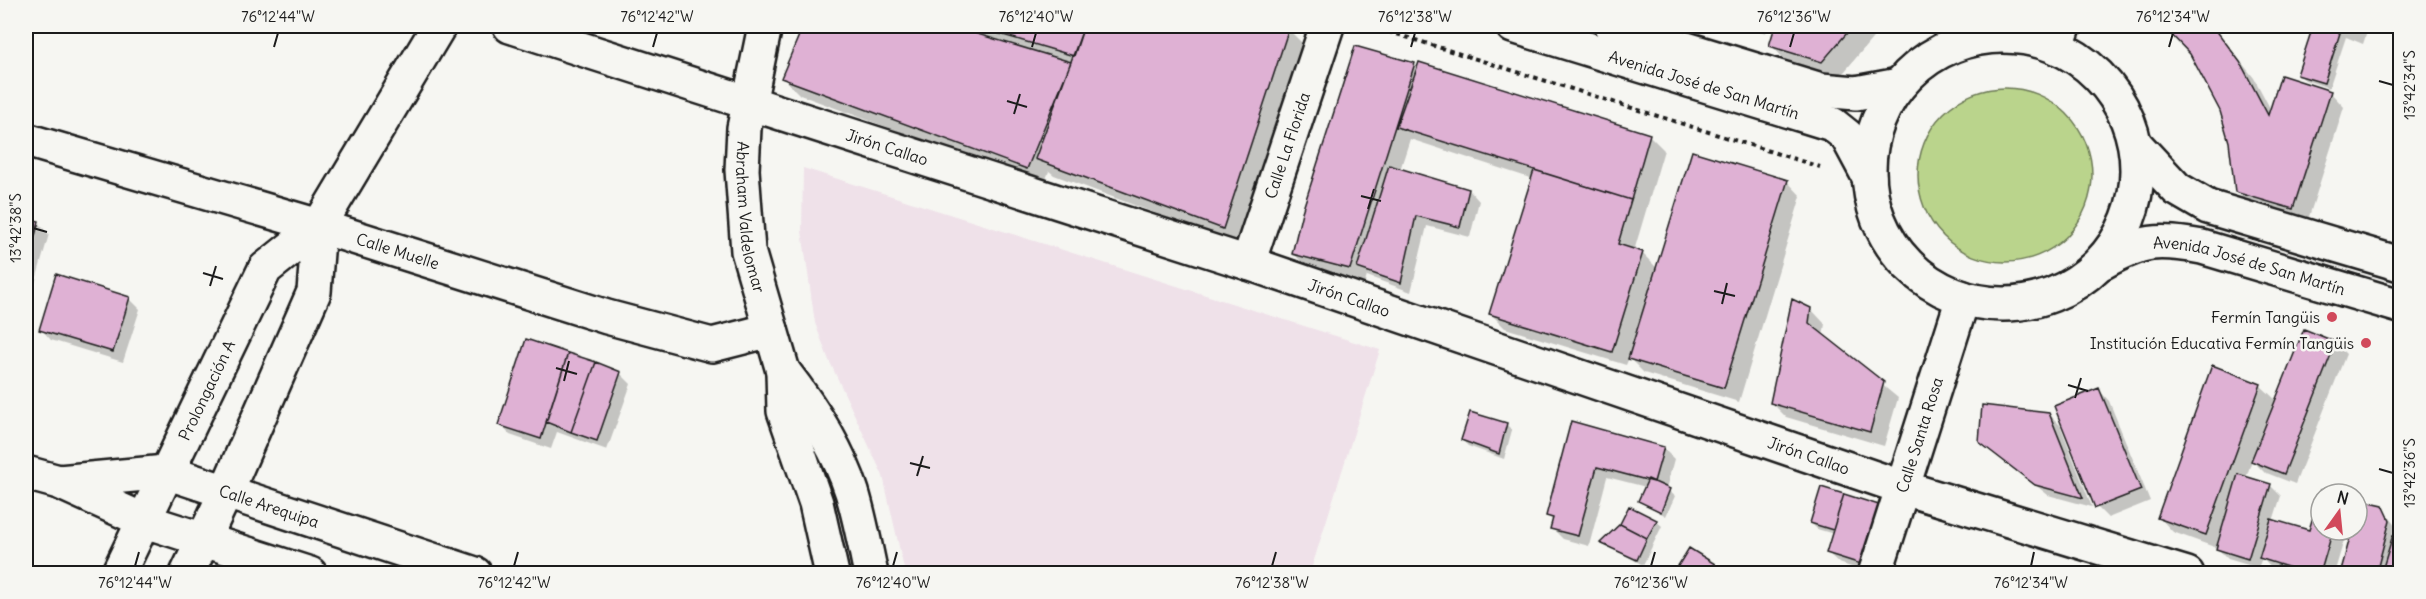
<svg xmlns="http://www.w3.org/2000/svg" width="2426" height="599" viewBox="0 0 2426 599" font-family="Delius,sans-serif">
<rect width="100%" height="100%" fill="#f6f6f2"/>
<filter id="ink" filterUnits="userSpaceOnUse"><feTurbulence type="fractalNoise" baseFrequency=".0167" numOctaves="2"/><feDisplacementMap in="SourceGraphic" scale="12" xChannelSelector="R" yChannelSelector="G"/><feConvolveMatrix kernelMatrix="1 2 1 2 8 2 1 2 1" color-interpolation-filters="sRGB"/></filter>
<g filter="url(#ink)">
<path fill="#efe1e9" d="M 803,168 L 1380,350 L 1310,573 L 905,573 L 883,476 L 828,358 L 815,323 L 802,231 Z"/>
<path fill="#bad48c" stroke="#6b7854" stroke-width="1.5" d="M1918 175a87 87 0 1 1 174 0a87 87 0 1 1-174 0Z"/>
<path fill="#0003" d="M 804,26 L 1276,26 L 1288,29 L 1305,46 L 1240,245 L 1054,175 L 1049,171 L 1044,185 L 800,95 L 783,78 Z
M 1741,26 L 1768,26 L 1766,33 Z
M 1777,26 L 1893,26 L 1877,33 L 1839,78 L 1787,62 L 1771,45 Z
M 2163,26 L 2212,26 L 2254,78 L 2271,110 L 2330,92 L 2344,107 L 2307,223 L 2251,206 L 2236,191 L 2230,142 L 2222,111 L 2191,54 Z
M 2315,26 L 2339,34 L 2330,26 L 2369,26 L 2363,44 L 2346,37 L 2329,88 L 2305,80 L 2299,75 Z
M 1414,64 L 1419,68 L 1649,135 L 1664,150 L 1634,251 L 1642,253 L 1657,268 L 1787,181 L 1801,196 L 1739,402 L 1644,373 L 1629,358 L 1626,365 L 1505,328 L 1491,314 L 1533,179 L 1410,139 L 1400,170 L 1469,190 L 1479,201 L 1470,237 L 1427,226 L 1411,292 L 1367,276 L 1365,283 L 1308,268 L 1294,254 Z
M 26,219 L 38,223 L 49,234 L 27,312 Z
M 129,298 L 140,309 L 123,362 L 51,340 L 41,329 Z
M 1811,309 L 1825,324 L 1823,336 L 1898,398 L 1884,446 L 1786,417 L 1771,402 Z
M 2305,331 L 2336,344 L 2346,354 L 2295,484 L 2264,472 L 2252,460 L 2246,478 L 2270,485 L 2281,496 L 2273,521 L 2310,532 L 2321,494 L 2321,530 L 2347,530 L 2334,574 L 2288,574 L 2272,569 L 2262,558 L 2258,568 L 2228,559 L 2217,548 L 2173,532 L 2159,517 L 2260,385 L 2277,401 Z
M 620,373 L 631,384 L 607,450 L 557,432 L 551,449 L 510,435 L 500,424 Z
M 2099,390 L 2109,401 L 2150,501 L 2108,518 L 2097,507 Z
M 2049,414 L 2060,425 L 2092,507 L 2048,495 L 1980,441 Z
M 1573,423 L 1663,448 L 1674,459 L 1666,489 L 1675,496 L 1666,516 L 1640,501 L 1646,487 L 1607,477 L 1589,546 L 1563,539 L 1552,528 L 1554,522 L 1547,515 Z
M 1506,424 L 1512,430 L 1504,459 L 1468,446 L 1462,440 Z
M 1822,489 L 1881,507 L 1872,574 L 1839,563 L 1828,553 L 1834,534 L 1817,529 L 1811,523 Z
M 2382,507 L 2398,527 L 2400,516 L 2398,538 L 2400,539 L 2400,574 L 2341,574 L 2354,530 L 2357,530 L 2357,519 Z
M 1656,521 L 1662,526 L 1643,565 L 1602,543 L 1622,525 Z
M 1714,566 L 1719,571 L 1718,574 L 1675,574 Z"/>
<path fill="#dfb1d4" stroke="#1c1c1c" stroke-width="1.5" d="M 803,26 L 951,26 L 1071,62 L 1027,169 L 781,78 Z
M 973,26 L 1084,26 L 1074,56 Z
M 1084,26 L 1281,26 L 1289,28 L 1223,229 L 1035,159 Z
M 1775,26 L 1853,26 L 1822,62 L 1769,46 Z
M 2163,26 L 2213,26 L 2240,62 L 2268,115 L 2281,75 L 2331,91 L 2293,209 L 2235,192 L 2229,142 L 2220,111 L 2190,54 Z
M 2313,26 L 2340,33 L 2324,83 L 2297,75 Z
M 1355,46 L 1415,63 L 1350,269 L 1292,254 L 1302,212 Z
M 1419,62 L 1650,134 L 1631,200 L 1396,127 Z
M 1692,151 L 1788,180 L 1724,388 L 1628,359 Z
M 1389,165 L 1469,189 L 1460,227 L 1416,216 L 1401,283 L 1357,268 Z
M 1534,170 L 1631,200 L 1618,244 L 1643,252 L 1612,352 L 1489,314 Z
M 26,218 L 39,221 L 26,269 Z
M 56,274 L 130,297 L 113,352 L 39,330 Z
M 1792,299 L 1811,308 L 1809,323 L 1884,382 L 1870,432 L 1770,403 Z
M 2304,329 L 2336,342 L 2284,474 L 2251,461 Z
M 526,339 L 568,353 L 541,439 L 498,425 Z
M 568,353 L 596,362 L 571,432 L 546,422 Z
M 596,362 L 621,372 L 597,441 L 571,432 Z
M 2212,365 L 2261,384 L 2206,535 L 2157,518 Z
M 2099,388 L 2141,490 L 2095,508 L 2054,406 Z
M 1982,405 L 2049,413 L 2083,498 L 2035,485 L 1979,442 Z
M 1470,412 L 1507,423 L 1499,454 L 1461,440 Z
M 1571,421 L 1664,447 L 1654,482 L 1597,467 L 1578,536 L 1550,529 L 1553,518 L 1546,516 Z
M 2238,474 L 2271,484 L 2248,559 L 2216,549 Z
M 1648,479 L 1670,489 L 1661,512 L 1638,501 Z
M 1821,487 L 1844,494 L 1833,530 L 1810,523 Z
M 2321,490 L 2338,494 L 2321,494 L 2321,530 L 2333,530 L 2320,574 L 2310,574 L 2259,558 L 2271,519 L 2309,530 Z
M 1844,494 L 1882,506 L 1864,565 L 1826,553 Z
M 2361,500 L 2383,505 L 2390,520 L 2376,574 L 2340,574 L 2352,530 L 2357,530 L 2357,514 Z
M 1629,506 L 1657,520 L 1647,538 L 1620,524 Z
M 1620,524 L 1647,538 L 1637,560 L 1600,543 Z
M 2393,535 L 2400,537 L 2400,561 L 2397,574 L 2381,574 Z
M 1689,548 L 1715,564 L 1709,574 L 1673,574 Z"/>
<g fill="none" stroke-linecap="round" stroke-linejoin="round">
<g stroke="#1c1c1c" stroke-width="38">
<g id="minor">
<path id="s1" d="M 510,26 L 1248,263 L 1904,488 L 2187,574"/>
<path id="s2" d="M 765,26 L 744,128 L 742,170 L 748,251 L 783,371 L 784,411 L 816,503 L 832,574"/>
<path d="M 2057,47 L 2064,26"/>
<path id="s3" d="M 26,140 L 319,226 L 607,317 L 712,345 L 771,330"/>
<path id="s4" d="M 1248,263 L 1327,26"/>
<path d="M 783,371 C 811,407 838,448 852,492 C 860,518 865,546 871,574"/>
<path d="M 26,473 L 59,482 L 145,521 L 310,574"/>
<path id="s5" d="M 59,482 L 166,472 L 475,574"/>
<path id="s6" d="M 118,574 L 265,269 L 319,226 L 439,26"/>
<path d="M 187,574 L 226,492 L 314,292 L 319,226"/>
<path id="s7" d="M 1875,574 L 1963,298"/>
</g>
</g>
<g stroke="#1c1c1c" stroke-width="38">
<g id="major">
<path id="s8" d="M 1513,26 L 1832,124 L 1847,136 L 1869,177"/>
<path d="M 1611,26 L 1821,90 L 1856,93 L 1899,85"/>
<circle cx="2003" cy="170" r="134"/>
<path d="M 2135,144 L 2177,189 L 2208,207 L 2400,264"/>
<path id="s9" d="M 2103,262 C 2143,240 2157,239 2202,247 L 2400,306"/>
</g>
</g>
<path stroke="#1c1c1c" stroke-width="4" stroke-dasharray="4.5 4.5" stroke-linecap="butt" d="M 1371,26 L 1820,167"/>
<use href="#minor" stroke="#f6f6f2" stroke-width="33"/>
<use href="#major" stroke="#f6f6f2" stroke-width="33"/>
</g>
</g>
<path fill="none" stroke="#1c1c1c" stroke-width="2" d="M 274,47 L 278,33M 653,47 L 657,33M 1032,47 L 1036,33M 1411,47 L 1415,33M 1790,47 L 1794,33M 2169,47 L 2173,33M 2379,81 L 2393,85M 1007,101 L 1027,107M 1014,114 L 1020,94M 1361,196 L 1381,201M 1368,209 L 1374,189M 33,228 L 47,232M 203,273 L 223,279M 210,286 L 216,266M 1714,291 L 1735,296M 1722,304 L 1727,283M 556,368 L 577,374M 564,381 L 569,361M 2068,385 L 2088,391M 2075,398 L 2081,378M 910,463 L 930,468M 2379,469 L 2393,473M 917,476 L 923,456M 135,566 L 139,552M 514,566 L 518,552M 893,566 L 897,552M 1272,566 L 1276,552M 1651,566 L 1655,552M 2031,566 L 2034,552"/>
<g fill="#d1495b" stroke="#f6f6f2" stroke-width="2">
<circle cx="2332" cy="317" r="6"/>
<circle cx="2366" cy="343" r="6"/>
</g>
<g text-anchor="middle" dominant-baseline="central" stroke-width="5" stroke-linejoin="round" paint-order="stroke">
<g font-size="16" fill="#1c1c1c" stroke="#f6f6f2">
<text stroke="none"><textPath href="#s8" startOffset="200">Avenida José de San Martín</textPath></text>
<text stroke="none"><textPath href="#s4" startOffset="124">Calle La Florida</textPath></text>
<text stroke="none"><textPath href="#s1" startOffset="396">Jirón Callao</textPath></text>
<text stroke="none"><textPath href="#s2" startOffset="194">Abraham Valdelomar</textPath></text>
<text stroke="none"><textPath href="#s3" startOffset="388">Calle Muelle</textPath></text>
<text stroke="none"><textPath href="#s9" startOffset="153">Avenida José de San Martín</textPath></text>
<text stroke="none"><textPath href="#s1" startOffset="882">Jirón Callao</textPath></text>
<text stroke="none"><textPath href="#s6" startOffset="204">Prolongación A</textPath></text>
<text stroke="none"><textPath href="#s7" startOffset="146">Calle Santa Rosa</textPath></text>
<text stroke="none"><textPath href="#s1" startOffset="1368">Jirón Callao</textPath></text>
<text stroke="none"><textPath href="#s5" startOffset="216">Calle Arequipa</textPath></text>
</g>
<g font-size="16" fill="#1c1c1c" stroke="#f6f6f2" text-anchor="end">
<text x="2320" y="317">Fermín Tangüis</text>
<text x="2354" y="343">Institución Educativa Fermín Tangüis</text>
</g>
</g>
<rect width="2426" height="599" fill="none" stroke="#f6f6f2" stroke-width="66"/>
<g transform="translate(2339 512) rotate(15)"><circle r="28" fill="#f6f6f2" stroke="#9f9f9c" stroke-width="1.5"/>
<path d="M0-4.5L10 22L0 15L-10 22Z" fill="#d1495b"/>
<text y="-9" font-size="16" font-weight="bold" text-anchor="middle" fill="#1c1c1c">N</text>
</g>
<rect x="33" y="33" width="2360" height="533" fill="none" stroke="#1c1c1c" stroke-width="2"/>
<g font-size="15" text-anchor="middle" fill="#1c1c1c">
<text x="278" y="22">76°12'44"W</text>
<text x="657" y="22">76°12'42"W</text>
<text x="1036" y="22">76°12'40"W</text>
<text x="1415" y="22">76°12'38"W</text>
<text x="1794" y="22">76°12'36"W</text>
<text x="2173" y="22">76°12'34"W</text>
<text transform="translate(2410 85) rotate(-90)" y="5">13°42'34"S</text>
<text transform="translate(16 228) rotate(-90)" y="5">13°42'38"S</text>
<text transform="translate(2410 473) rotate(-90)" y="5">13°42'36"S</text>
<text x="135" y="588">76°12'44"W</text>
<text x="514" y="588">76°12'42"W</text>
<text x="893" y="588">76°12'40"W</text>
<text x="1272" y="588">76°12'38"W</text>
<text x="1651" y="588">76°12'36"W</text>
<text x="2031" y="588">76°12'34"W</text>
</g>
</svg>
